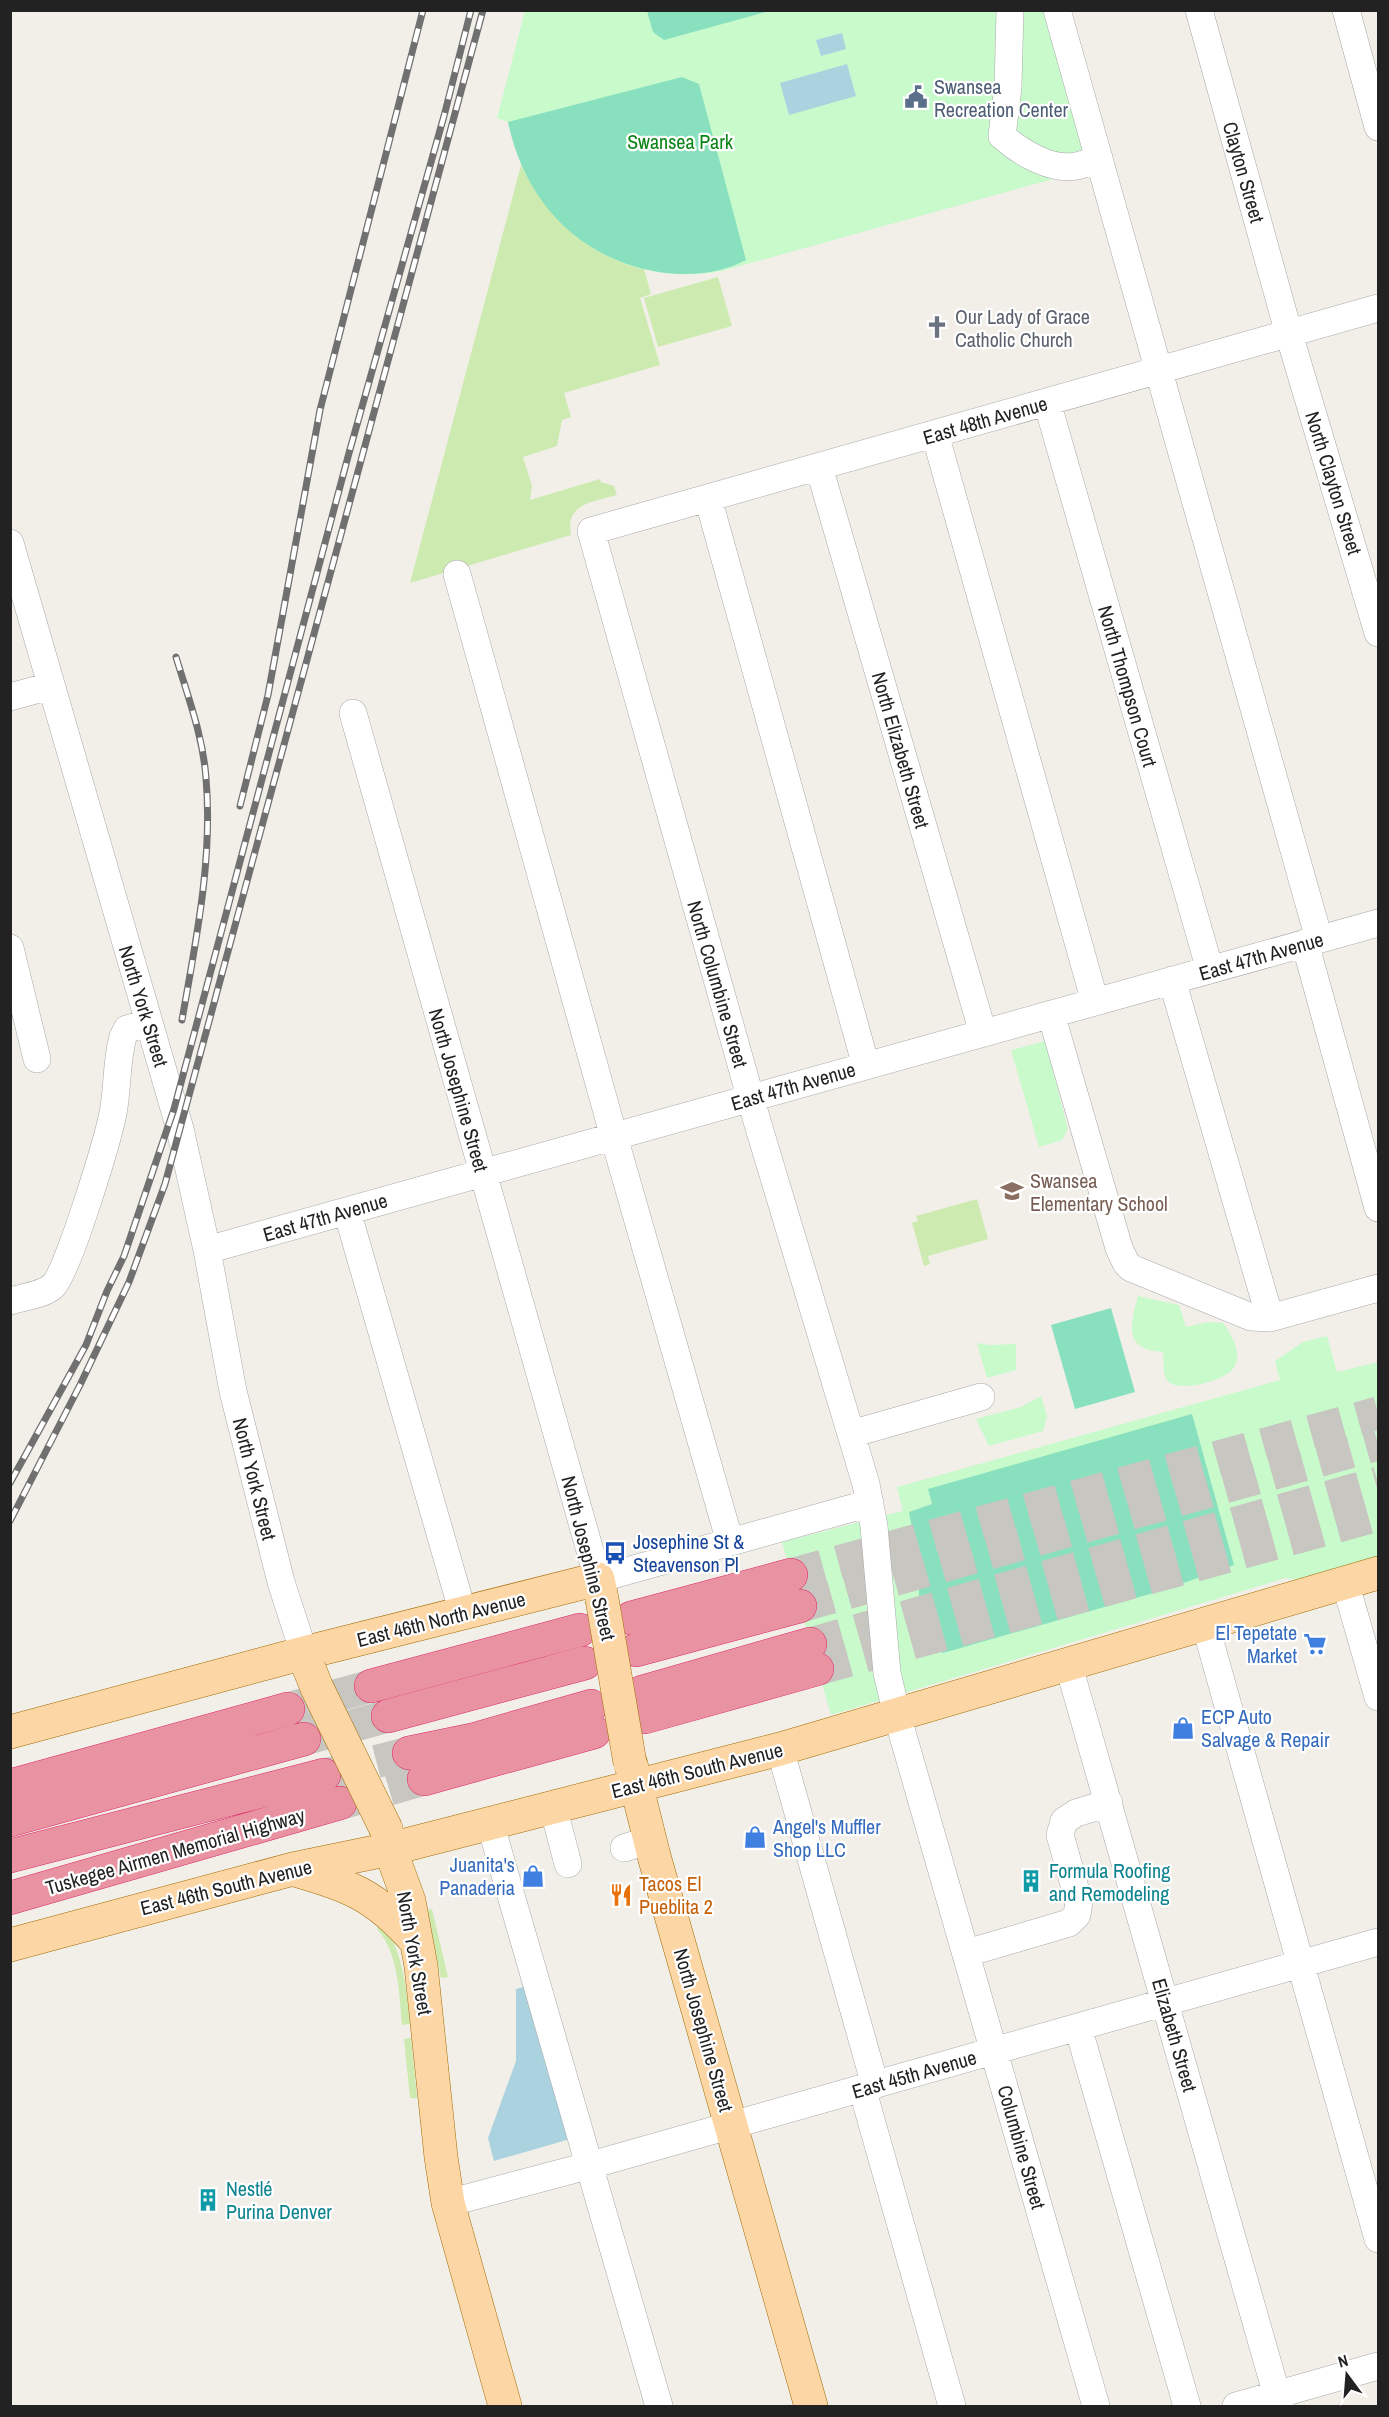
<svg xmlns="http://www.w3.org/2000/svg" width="1389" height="2417" viewBox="0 0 1389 2417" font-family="'Archivo Narrow',sans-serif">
<rect width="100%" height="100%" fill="#f2efe9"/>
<path fill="#cdebb0" d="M 521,165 C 545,216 588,257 644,269 L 651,294 L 640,298 L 660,365 L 564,393 L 571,417 L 562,420 L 557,446 L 523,457 L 532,486 L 530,500 L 600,479 L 601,482 L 614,486 L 617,495 C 593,502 565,503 571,535 L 410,583 Z
M 718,277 L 732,326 L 658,347 L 644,298 Z
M 977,1199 L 988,1239 L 928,1256 L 930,1264 L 924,1266 L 912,1223 L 918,1221 L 916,1216 Z
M 432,1909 L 448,1977 L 441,1978 L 426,1910 Z
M 383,1925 C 404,1953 406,1989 410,2024 L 402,2025 C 399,1993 399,1954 377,1929 Z
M 411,2038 L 417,2098 L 410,2098 L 404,2039 Z"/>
<path fill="#c8facc" d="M 525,11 L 1044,11 L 1089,169 L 722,271 C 616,290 530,224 508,122 L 497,118 Z
M 1045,1041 L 1068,1129 L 1062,1140 L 1039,1147 L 1011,1050 Z
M 1138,1296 L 1179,1305 L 1186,1327 L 1208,1322 L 1223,1323 C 1232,1334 1244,1358 1232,1370 C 1222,1381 1177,1394 1167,1380 C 1162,1372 1164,1361 1163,1352 C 1157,1351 1149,1351 1144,1348 C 1124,1339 1134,1312 1138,1296 Z
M 1327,1336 L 1337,1372 L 1378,1362 L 1378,1557 L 1373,1561 L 1305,1581 L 1286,1578 L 831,1715 L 782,1542 L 903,1511 L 897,1487 L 1280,1380 L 1275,1361 L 1303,1342 Z
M 977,1343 L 990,1345 L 1016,1344 L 1016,1370 L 987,1378 Z
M 1041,1396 L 1047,1416 L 1043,1431 L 989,1446 L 976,1419 L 1021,1407 Z"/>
<path fill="#88e0be" d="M 647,11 L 647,10 L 769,11 L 664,40 L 653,32 Z
M 682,77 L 699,84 L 746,260 C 721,273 694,276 666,273 C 581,262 525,203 508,122 Z
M 1111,1308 L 1135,1392 L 1075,1409 L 1051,1325 Z
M 1192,1414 L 1234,1565 L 1164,1590 L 943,1653 L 920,1633 L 918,1560 L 909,1512 L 932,1504 L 928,1489 Z"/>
<path fill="#aad3df" d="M 842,33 L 846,49 L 821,56 L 816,40 Z
M 847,64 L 856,96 L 789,115 L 780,83 Z
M 527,1986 L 570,2139 L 494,2161 L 488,2138 L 516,2061 L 516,1989 Z"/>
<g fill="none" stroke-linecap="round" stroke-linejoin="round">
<path stroke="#c8c6c1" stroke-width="33" stroke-dasharray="33 16" stroke-linecap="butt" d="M 791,1575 L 1378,1413
M 800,1606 L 1378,1444
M 810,1644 L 1378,1483
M 817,1669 L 1378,1515
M 288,1709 L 371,1686
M 304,1739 L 388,1716
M 329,1774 L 409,1753
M 342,1803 L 424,1779"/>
<g stroke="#a9a9a9" stroke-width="28">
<path id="minor" d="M 1010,10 L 1008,87 L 1002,136 C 1020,152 1051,171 1076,166 C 1084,165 1092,160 1099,158
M 1057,10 L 1319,939
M 1199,10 L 1289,334 L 1378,633
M 1346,10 L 1378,127
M 1047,402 L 1210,970
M 935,434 L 1095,1002
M 819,467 L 983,1033
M 708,498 L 866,1066
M 10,543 L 180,1129 L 207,1250 L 233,1391 L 281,1582 L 304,1653
M 457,574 L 614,1137 L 730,1542
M 10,697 L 50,686
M 353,713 L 598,1579 L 870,1503
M 1305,943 L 1378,1208
M 10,948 L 37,1059
M 1172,980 L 1270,1318
M 1051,1014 L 1119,1248 L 1126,1263 L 1131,1268 L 1251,1317 L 1270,1318 L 1378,1288
M 347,1211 L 463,1613
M 207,1250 L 1378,923
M 10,1301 C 24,1297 43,1295 53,1286 C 68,1272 108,1139 113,1113 C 118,1088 116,1061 123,1037 L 127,1029 L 148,1023
M 851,1434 L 981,1397
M 1345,1582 L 1378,1697
M 1205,1624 L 1378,2239
M 1068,1663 L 1280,2406
M 780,1749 L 875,2085
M 553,1807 L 568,1864
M 490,1823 L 659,2406
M 624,1848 L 650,1840
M 967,1953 L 1069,1923 L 1077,1915 L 1079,1902 L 1060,1835 L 1064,1821 L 1076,1813 L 1109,1803
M 1078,2027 L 1187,2406
M 862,2088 L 952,2406
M 448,2203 L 591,2165 L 1378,1942
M 1096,2406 L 897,1715 L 887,1673 L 874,1526 L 866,1484 L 757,1121 L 591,531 L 1378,308
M 1236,2406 L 1378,2366"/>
</g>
<g stroke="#a06b00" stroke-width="34">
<path id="major" d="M 10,1732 L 304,1653 L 598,1579 L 602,1599
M 631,1764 L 654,1856 L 811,2406
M 386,1829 L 390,1849 L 409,1901 L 421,1966 L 441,2157 L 448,2203 L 505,2406
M 295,1870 C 352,1887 375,1895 415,1940
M 10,1945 L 293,1869 L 390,1849 L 780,1749 L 1378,1573"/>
</g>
<g stroke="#dc2a67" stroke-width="34">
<path id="highway" d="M 631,1618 L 791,1575
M 636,1650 L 800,1606
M 371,1686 L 580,1630
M 642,1692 L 810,1644
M 388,1716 L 585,1663
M 645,1717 L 817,1669
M 409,1753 L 472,1740 L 591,1706
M 424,1779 L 594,1732
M 10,1786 L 288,1709
M 10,1820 L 304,1739
M 10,1856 L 324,1775
M 10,1898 L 340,1803"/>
</g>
<use href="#minor" stroke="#fff" stroke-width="27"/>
<use href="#major" stroke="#fcd6a4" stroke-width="33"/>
<use href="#highway" stroke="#e892a2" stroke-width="33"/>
<g stroke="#707070" stroke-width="7">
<path id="rail" d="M 176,657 C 188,697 203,736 206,778 C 213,859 196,940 182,1020
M 240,806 L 268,695 L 320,410 L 423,10
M 10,1483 L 86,1345 L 107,1291 L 124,1256 L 174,1109 L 349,453 L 444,116 L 471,10
M 10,1521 L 80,1385 L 129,1282 L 165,1184 L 483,10"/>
</g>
<use href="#rail" stroke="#fff" stroke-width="4.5" stroke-dasharray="14" stroke-linecap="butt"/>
<g stroke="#a06b00" stroke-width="34" stroke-linecap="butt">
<path id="major-bridge" d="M 602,1599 L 630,1763
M 309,1668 L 317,1688 L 386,1829"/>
</g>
<use href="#major-bridge" stroke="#fcd6a4" stroke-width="33"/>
</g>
<defs>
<g id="civic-bare" transform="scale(1.8)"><path d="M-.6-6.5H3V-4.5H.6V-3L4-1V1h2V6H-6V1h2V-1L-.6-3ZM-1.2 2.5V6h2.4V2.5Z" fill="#5c6f8a" stroke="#fff" stroke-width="2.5" paint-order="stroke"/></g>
<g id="church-bare" transform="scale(1.8)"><path d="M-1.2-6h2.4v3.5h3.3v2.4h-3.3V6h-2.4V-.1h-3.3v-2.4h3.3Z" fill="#6b7280" stroke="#fff" stroke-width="2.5" paint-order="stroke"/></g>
<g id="school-bare" transform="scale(1.8)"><path d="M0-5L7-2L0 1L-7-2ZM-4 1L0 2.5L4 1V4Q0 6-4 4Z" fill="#8d6e63" stroke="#fff" stroke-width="2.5" paint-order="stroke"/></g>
<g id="bus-bare" transform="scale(1.8)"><path d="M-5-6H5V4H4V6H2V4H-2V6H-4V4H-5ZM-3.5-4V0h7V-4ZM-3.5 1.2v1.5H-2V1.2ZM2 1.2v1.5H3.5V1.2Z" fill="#1a4fb4" stroke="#fff" stroke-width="2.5" paint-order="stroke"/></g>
<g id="supermarket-bare" transform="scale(1.8)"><path d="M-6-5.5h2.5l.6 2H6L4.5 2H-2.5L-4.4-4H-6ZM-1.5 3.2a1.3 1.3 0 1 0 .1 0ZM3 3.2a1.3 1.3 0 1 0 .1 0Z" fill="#3f7fe0" stroke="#fff" stroke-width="2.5" paint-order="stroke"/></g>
<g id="shop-bare" transform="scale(1.8)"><path d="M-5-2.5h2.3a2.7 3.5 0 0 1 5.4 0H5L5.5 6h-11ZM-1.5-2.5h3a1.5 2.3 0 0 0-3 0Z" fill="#3f7fe0" stroke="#fff" stroke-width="2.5" paint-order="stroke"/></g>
<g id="building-bare" transform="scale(1.8)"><path d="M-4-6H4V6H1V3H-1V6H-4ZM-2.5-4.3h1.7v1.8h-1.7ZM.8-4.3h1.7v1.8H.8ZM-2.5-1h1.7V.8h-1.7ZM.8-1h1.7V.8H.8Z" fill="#0f9aa8" stroke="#fff" stroke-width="2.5" paint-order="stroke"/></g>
<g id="restaurant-bare" transform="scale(1.8)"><path d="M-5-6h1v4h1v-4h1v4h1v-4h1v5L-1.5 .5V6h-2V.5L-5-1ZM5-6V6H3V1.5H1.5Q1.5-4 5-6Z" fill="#e8710a" stroke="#fff" stroke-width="2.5" paint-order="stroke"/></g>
</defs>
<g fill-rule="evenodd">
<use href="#civic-bare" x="916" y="97"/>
<use href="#church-bare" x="937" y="327"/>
<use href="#school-bare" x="1012" y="1191"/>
<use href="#bus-bare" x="615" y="1553"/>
<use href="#supermarket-bare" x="1315" y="1644"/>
<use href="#shop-bare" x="1183" y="1728"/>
<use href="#shop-bare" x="755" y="1837"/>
<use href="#shop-bare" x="533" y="1876"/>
<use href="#building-bare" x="1031" y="1881"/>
<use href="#restaurant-bare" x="621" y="1895"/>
<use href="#building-bare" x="208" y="2200"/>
</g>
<g text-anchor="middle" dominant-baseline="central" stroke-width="4.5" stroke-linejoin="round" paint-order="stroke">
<g font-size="20" fill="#4e5e75" stroke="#fff" text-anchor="start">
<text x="934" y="86">Swansea<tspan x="934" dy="23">Recreation Center</tspan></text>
</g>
<g font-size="20" fill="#0c8416" stroke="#fff">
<text x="680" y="141">Swansea Park</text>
</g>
<g font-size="20" fill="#222" stroke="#fff">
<text transform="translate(1244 172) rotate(74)">Clayton Street</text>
<text transform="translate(985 420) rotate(-16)">East 48th Avenue</text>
<text transform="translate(1334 483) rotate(73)">North Clayton Street</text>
<text transform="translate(1128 686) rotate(74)">North Thompson Court</text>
<text transform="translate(901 750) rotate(74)">North Elizabeth Street</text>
<text transform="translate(1261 956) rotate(-16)">East 47th Avenue</text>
<text transform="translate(718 984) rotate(74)">North Columbine Street</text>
<text transform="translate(144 1006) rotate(73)">North York Street</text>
<text transform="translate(793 1086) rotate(-16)">East 47th Avenue</text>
<text transform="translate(459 1090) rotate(74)">North Josephine Street</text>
<text transform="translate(325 1217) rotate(-16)">East 47th Avenue</text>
<text transform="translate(255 1479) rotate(76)">North York Street</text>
<text transform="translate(589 1558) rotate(76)">North Josephine Street</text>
<text transform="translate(441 1619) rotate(-14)">East 46th North Avenue</text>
<text transform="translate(697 1770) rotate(-14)">East 46th South Avenue</text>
<text transform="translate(175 1851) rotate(-16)">Tuskegee Airmen Memorial Highway</text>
<text transform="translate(226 1887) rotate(-14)">East 46th South Avenue</text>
<text transform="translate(415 1953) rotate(80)">North York Street</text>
<text transform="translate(704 2030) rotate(74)">North Josephine Street</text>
<text transform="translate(1175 2035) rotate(74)">Elizabeth Street</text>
<text transform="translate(914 2074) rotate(-16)">East 45th Avenue</text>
<text transform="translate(1022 2147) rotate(74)">Columbine Street</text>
</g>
<g font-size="20" fill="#5b616d" stroke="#fff" text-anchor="start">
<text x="955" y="316">Our Lady of Grace<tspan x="955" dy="23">Catholic Church</tspan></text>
</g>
<g font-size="20" fill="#785e54" stroke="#fff" text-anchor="start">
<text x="1030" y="1180">Swansea<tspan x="1030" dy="23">Elementary School</tspan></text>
</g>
<g font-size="20" fill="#164399" stroke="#fff" text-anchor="start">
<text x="633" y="1541">Josephine St &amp;<tspan x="633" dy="23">Steavenson Pl</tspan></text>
</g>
<g font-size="20" fill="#366cbe" stroke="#fff" text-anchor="end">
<text x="1297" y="1632">El Tepetate<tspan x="1297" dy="23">Market</tspan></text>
<text x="1201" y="1716" text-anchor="start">ECP Auto<tspan x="1201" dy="23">Salvage &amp; Repair</tspan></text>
<text x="773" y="1826" text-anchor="start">Angel's Muffler<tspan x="773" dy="23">Shop LLC</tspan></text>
<text x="515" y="1864">Juanita's<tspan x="515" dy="23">Panaderia</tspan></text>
</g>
<g font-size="20" fill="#0d838f" stroke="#fff" text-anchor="start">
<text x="1049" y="1870">Formula Roofing<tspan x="1049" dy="23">and Remodeling</tspan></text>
<text x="226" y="2188">Nestlé<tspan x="226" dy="23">Purina Denver</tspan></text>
</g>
<g font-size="20" fill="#c56008" stroke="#fff" text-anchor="start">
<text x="639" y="1883">Tacos El<tspan x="639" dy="23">Pueblita 2</tspan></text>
</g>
</g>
<rect width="1389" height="2417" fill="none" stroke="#222222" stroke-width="24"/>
<g transform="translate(1347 2375) rotate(344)" stroke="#ffffff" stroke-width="4.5" paint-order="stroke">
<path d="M0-4.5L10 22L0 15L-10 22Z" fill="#222222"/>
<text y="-9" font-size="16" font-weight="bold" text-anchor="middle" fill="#222222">N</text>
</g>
</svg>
